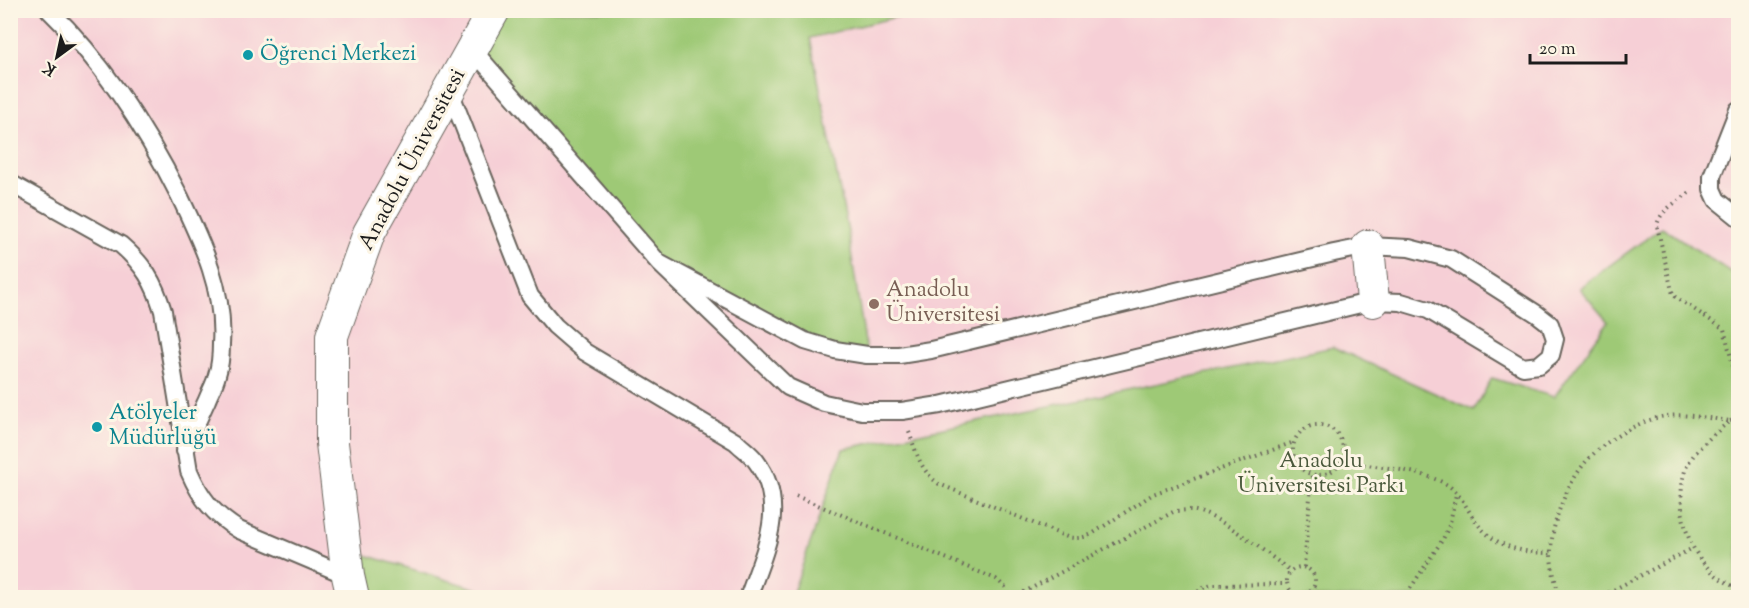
<svg xmlns="http://www.w3.org/2000/svg" width="1749" height="608" viewBox="0 0 1749 608" font-family="'Sorts Mill Goudy',serif">
<rect width="100%" height="100%" fill="#fcf5e5"/>
<filter id="ink" filterUnits="userSpaceOnUse"><feTurbulence type="fractalNoise" baseFrequency=".0167" numOctaves="2"/><feDisplacementMap in="SourceGraphic" scale="12" xChannelSelector="R" yChannelSelector="G"/><feConvolveMatrix kernelMatrix="1 2 1 2 8 2 1 2 1" color-interpolation-filters="sRGB"/></filter>
<filter id="wash" filterUnits="userSpaceOnUse"><feTurbulence type="fractalNoise" baseFrequency=".008" numOctaves="4" result="noise"/><feDisplacementMap in="SourceGraphic" scale="24" xChannelSelector="R" yChannelSelector="G"/><feGaussianBlur stdDeviation="1.35" result="paint"/><feColorMatrix in="noise" values="0 0 0 0 0 0 0 0 0 0 0 0 0 0 0 0 0 1.4 0 .05"/><feComposite in="paint" operator="in"/></filter>
<g filter="url(#wash)">
<rect width="100%" height="100%" fill="#f7ead3"/>
<path fill="#f6cfd6" d="M 11,11 L 1738,11 L 1738,597 L 11,597 Z"/>
<path fill="#9ec976" stroke="#5d7249" stroke-width="1.5" d="M 494,11 L 921,11 L 810,38 L 848,232 L 867,355 L 835,350 L 659,263 L 472,49 Z
M 1662,227 L 1738,277 L 1738,597 L 798,598 L 792,595 L 843,449 L 1333,347 L 1474,411 L 1492,378 L 1554,397 L 1608,322 L 1579,288 Z
M 356,552 L 503,597 L 367,597 Z"/>
</g>
<g filter="url(#ink)">
<g fill="none" stroke-linecap="round" stroke-linejoin="round">
<g stroke="#69645c" stroke-width="20">
<path id="lane" d="M 49,10 C 104,63 146,129 180,197 C 202,243 225,290 221,344 C 221,354 220,366 217,375 C 215,384 210,392 207,400 C 199,417 192,434 185,451
M 472,49 L 659,263 L 788,387 L 824,403 L 862,411 L 902,411 L 940,405 L 1373,301 L 1401,302 L 1428,310 L 1523,367 L 1539,365 L 1551,355 L 1555,339 L 1550,324 L 1537,314 L 1451,259 L 1409,248 L 1368,246 L 1334,253 L 931,350 L 899,355 L 867,355 L 835,350 L 805,341 L 659,263
M 449,89 L 530,296 L 555,326 L 585,352 L 736,442 C 742,448 751,454 756,461 C 789,505 764,552 748,598
M 1738,110 L 1712,176 L 1712,189 L 1717,200 L 1738,217
M 10,183 L 121,245 C 144,265 154,282 163,311 L 189,471 C 201,499 213,514 239,530 L 348,576"/>
</g>
<g stroke="#69645c" stroke-width="34">
<path id="street" d="M 1368,246 L 1373,301
M 353,598 L 348,576 L 332,443 L 332,336 L 369,233 L 494,10"/>
</g>
<path stroke="#69645c" stroke-width="4" stroke-dasharray="1.5 4.5" stroke-linecap="butt" d="M 1689,193 C 1678,201 1659,211 1657,226 L 1672,291 L 1674,296 L 1680,300 L 1724,329 L 1738,386
M 1730,421 L 1738,419
M1293 450a25 25 0 1 1 50 0a25 25 0 1 1-50 0Z
M 909,432 C 917,454 920,470 939,484 L 1067,537 C 1077,539 1083,538 1092,534 L 1153,494 L 1294,442
M 1340,462 C 1371,466 1423,469 1449,486 C 1461,495 1466,507 1474,519 C 1492,546 1520,553 1551,553
M 796,496 L 996,579 L 1005,587 L 1008,598
M1287 581a14 14 0 1 1 28 0a14 14 0 1 1-28 0Z
M 1304,567 L 1312,474
M 1308,594 L 1316,598
M 1013,598 L 1175,511 C 1180,511 1185,510 1190,510 C 1217,512 1267,554 1291,571
M 1188,598 L 1205,587 L 1212,585 L 1286,584
M 1404,598 L 1443,539 L 1450,523 L 1456,494
M 1560,598 C 1556,584 1551,567 1551,553 C 1551,523 1566,487 1584,464 C 1599,445 1630,426 1653,419 C 1677,411 1705,418 1730,421 C 1714,434 1695,449 1686,468 C 1681,482 1681,495 1682,509 C 1686,545 1704,574 1738,588
M 1598,598 L 1693,548"/>
<use href="#lane" stroke="#fff" stroke-width="16"/>
<use href="#street" stroke="#fff" stroke-width="32"/>
</g>
</g>
<g fill="#0f9aa8" stroke="#fcf5e5" stroke-width="2">
<circle cx="248" cy="55" r="6"/>
<circle cx="97" cy="427" r="6"/>
</g>
<circle fill="#8d6e63" stroke="#fcf5e5" stroke-width="2" cx="874" cy="304" r="6"/>
<g text-anchor="middle" dominant-baseline="central" stroke-width="6" stroke-linejoin="round" paint-order="stroke">
<g font-size="22" fill="#0d838f" stroke="#fcf5e5" text-anchor="start">
<text x="260" y="55">Öğrenci Merkezi</text>
<text x="109" y="414">Atölyeler<tspan x="109" dy="25">Müdürlüğü</tspan></text>
</g>
<g font-size="22" fill="#1c1c1c" stroke="#fcf5e5">
<text transform="translate(413 160) rotate(-62)">Anadolu Üniversitesi</text>
</g>
<g font-size="22" fill="#785e54" stroke="#fcf5e5" text-anchor="start">
<text x="886" y="291">Anadolu<tspan x="886" dy="25">Üniversitesi</tspan></text>
</g>
<g font-size="22" fill="#4a593c" stroke="#fcf5e5">
<text x="1321" y="462">Anadolu<tspan x="1321" dy="25">Üniversitesi Parkı</tspan></text>
</g>
</g>
<rect width="1749" height="608" fill="none" stroke="#fcf5e5" stroke-width="36"/>
<g transform="translate(57 57) rotate(213)" stroke="#fcf5e5" stroke-width="4.5" paint-order="stroke">
<path d="M0-4.5L10 22L0 15L-10 22Z" fill="#1c1c1c"/>
<text y="-9" font-size="16" font-weight="bold" text-anchor="middle" fill="#1c1c1c">K</text>
</g>
<path d="M1530 54v9h96v-9" fill="none" stroke="#1c1c1c" stroke-width="3"/>
<text x="1539" y="54" font-size="18" fill="#1c1c1c" stroke="#fcf5e5" stroke-width="4.5" paint-order="stroke">20 m</text>
</svg>
